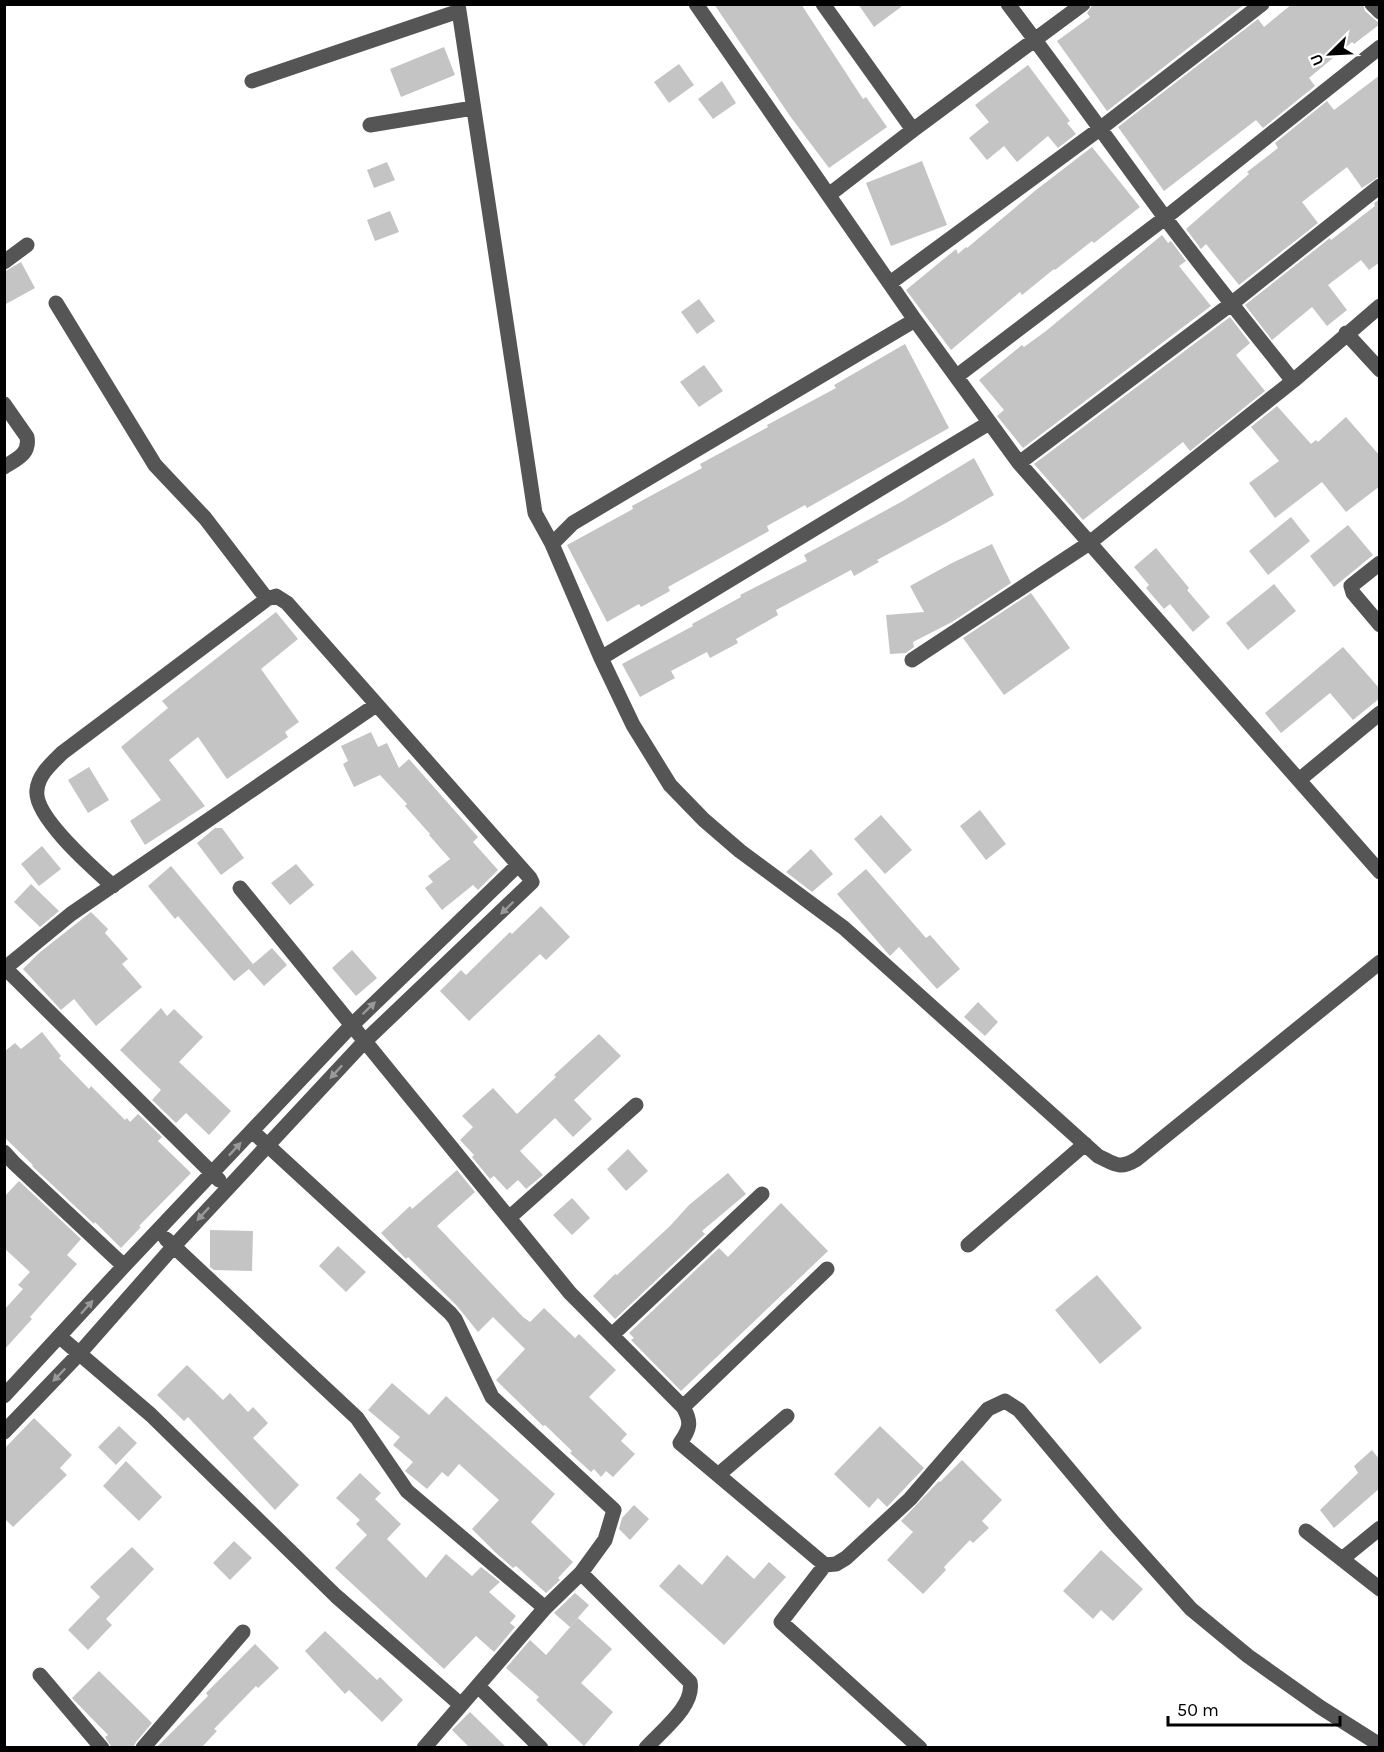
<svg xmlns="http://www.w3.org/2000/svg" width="1384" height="1752" viewBox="0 0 1384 1752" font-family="Karla,sans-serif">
<rect width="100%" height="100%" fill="#fff"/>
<path fill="#c4c4c4" d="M 714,4 L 801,4 L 863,99 L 866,97 L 887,127 L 829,168 L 790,116 Z
M 858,4 L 905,4 L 874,27 Z
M 1093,4 L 1245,4 L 1107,111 L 1057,41 L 1090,17 L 1087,13 Z
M 1292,4 L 1363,4 L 1365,11 L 1380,24 L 1354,44 L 1352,42 L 1309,78 L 1315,86 L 1263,128 L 1256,120 L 1164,191 L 1118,127 L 1258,19 L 1264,27 Z
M 444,47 L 455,75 L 401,97 L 390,69 Z
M 679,64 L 694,85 L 669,103 L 654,82 Z
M 1028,65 L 1070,121 L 1067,123 L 1076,134 L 1058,148 L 1048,136 L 1017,162 L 1004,146 L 987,160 L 969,138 L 989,122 L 975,105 Z
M 1380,75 L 1380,176 L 1362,188 L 1347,167 L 1302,202 L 1318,223 L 1239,285 L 1206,244 L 1201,249 L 1186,229 L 1249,174 L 1247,172 L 1278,148 L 1275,143 L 1327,101 L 1334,110 Z
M 722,81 L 736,103 L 713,119 L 698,99 Z
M 1092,147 L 1140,207 L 1094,243 L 1092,241 L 1055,270 L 1054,269 L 1022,295 L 1020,292 L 951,350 L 906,290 L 956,249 L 958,254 L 966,247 L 967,248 L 1036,190 Z
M 922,161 L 947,225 L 891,246 L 866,183 Z
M 387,162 L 395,180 L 374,188 L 367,170 Z
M 1380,199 L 1380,262 L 1369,270 L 1361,260 L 1328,285 L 1347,310 L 1327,326 L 1312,307 L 1272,340 L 1245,305 L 1330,238 L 1331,240 L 1375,206 L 1374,203 Z
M 390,211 L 399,232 L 375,241 L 367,220 Z
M 1162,235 L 1168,243 L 1171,241 L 1186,261 L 1179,266 L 1211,306 L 1023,448 L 997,416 L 1004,410 L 979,380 L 1022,345 L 1024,347 L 1046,331 Z
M 21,262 L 35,288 L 4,305 L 4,272 Z
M 699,299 L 715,321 L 697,334 L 681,312 Z
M 1230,317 L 1250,343 L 1236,355 L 1265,391 L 1190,451 L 1183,442 L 1083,520 L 1034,464 Z
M 905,344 L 949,428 L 807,508 L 805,505 L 767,526 L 769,531 L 668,587 L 670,591 L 641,607 L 639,604 L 607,622 L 567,545 L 633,509 L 632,506 L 702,468 L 700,464 L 768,427 L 767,425 L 836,388 L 834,385 Z
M 704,365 L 723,391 L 699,407 L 680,382 Z
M 1277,406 L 1311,444 L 1316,440 L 1318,442 L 1346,417 L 1380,456 L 1380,486 L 1346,512 L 1322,482 L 1275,518 L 1249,483 L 1279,461 L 1251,427 Z
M 974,458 L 994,495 L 946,523 L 877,560 L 879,562 L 854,576 L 851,570 L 776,610 L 778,615 L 736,639 L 738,643 L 710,658 L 707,652 L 671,671 L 675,678 L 640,697 L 622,664 L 693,626 L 692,624 L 741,597 L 740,595 L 807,561 L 804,555 L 901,502 Z
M 1291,517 L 1310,541 L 1268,575 L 1249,551 Z
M 1348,525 L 1373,555 L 1334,587 L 1310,556 Z
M 992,544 L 1011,583 L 952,622 L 913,642 L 914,647 L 906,653 L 890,654 L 886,615 L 924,612 L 910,586 L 952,563 Z
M 1156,548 L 1189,588 L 1187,590 L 1210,617 L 1193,632 L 1170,604 L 1164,609 L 1146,588 L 1149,585 L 1134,567 Z
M 1274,584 L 1296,611 L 1248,650 L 1226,623 Z
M 1031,593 L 1070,648 L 1004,695 L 963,638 Z
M 276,612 L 298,639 L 261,669 L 299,722 L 285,732 L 288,737 L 227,779 L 198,737 L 169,760 L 205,806 L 145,845 L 130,821 L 161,800 L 121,747 L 168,708 L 162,701 Z
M 1343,647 L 1380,689 L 1380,698 L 1353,720 L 1330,693 L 1281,733 L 1265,713 Z
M 371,732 L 378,747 L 387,743 L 399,768 L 409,759 L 478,837 L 473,842 L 498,870 L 478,890 L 473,885 L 442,910 L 425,888 L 433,882 L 428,876 L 450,859 L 429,835 L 430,834 L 405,806 L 407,804 L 380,775 L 354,787 L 343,764 L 348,761 L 341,746 Z
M 89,767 L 109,800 L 88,813 L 68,780 Z
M 980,810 L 1006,844 L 986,860 L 960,826 Z
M 881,815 L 912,850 L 885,874 L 854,839 Z
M 215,828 L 222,828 L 244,858 L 221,875 L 197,843 Z
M 42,846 L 61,869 L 39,886 L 21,864 Z
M 811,849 L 833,874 L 812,892 L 786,872 Z
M 296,864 L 314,885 L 290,905 L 271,883 Z
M 171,866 L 253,964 L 272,948 L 287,965 L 264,986 L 249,969 L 234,981 L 178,916 L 175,919 L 148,886 Z
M 866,869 L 926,938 L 930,935 L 960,969 L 937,989 L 899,947 L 890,956 L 837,894 Z
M 31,884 L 59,911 L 40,927 L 14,902 Z
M 541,906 L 570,937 L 546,960 L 540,954 L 469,1021 L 440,991 L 461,970 L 466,975 L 510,932 L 512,934 Z
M 91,912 L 108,929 L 105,933 L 128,959 L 122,964 L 142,987 L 96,1026 L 74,999 L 61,1010 L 23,969 L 39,953 Z
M 352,950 L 377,978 L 356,996 L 332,968 Z
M 978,1002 L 998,1022 L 985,1036 L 964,1017 Z
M 161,1008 L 167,1016 L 174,1009 L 203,1037 L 179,1062 L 231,1111 L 209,1135 L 186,1113 L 176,1123 L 152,1100 L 161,1090 L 120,1050 Z
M 42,1032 L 61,1056 L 59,1058 L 89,1089 L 91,1086 L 125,1120 L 127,1118 L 130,1122 L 138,1114 L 162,1137 L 158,1141 L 191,1173 L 139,1226 L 141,1227 L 121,1248 L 95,1222 L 94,1224 L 32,1166 L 33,1165 L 4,1137 L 4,1052 L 15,1043 L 21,1049 Z
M 599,1034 L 621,1056 L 574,1100 L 592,1119 L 573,1137 L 555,1118 L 520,1151 L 543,1175 L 526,1189 L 518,1180 L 507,1190 L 494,1176 L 490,1179 L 472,1157 L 474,1155 L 460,1140 L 473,1127 L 462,1116 L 493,1088 L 517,1114 L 556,1077 L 554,1075 Z
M 628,1149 L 648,1171 L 626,1191 L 607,1169 Z
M 457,1170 L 475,1192 L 437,1226 L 523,1317 L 530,1322 L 544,1308 L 575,1338 L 579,1334 L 616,1370 L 589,1397 L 627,1434 L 621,1441 L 635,1454 L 613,1477 L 606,1471 L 601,1477 L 594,1469 L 591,1472 L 570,1453 L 572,1451 L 545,1425 L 543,1426 L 496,1380 L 525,1349 L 493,1317 L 478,1332 L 457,1306 L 408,1257 L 406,1259 L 404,1257 L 381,1233 L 410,1206 L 412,1209 Z
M 728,1173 L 746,1194 L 702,1231 L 705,1234 L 615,1319 L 593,1296 L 615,1274 L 617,1275 L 670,1226 L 689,1205 Z
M 19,1181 L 81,1239 L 67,1255 L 77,1264 L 30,1317 L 32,1319 L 4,1350 L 4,1310 L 23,1289 L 18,1285 L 30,1272 L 4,1248 L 4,1197 Z
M 572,1198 L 590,1218 L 572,1235 L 553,1215 Z
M 781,1203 L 828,1251 L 681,1391 L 631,1340 L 634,1338 L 629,1333 L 719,1248 L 728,1257 Z
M 210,1230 L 253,1231 L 252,1271 L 214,1270 L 210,1267 Z
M 338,1246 L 366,1272 L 346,1292 L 319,1266 Z
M 1097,1275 L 1142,1328 L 1100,1364 L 1055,1310 Z
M 187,1365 L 223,1400 L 230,1393 L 248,1412 L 253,1407 L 268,1423 L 253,1438 L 299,1485 L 275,1510 L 188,1417 L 184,1421 L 157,1395 Z
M 392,1383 L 429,1415 L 446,1396 L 555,1494 L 531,1522 L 573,1562 L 558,1578 L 560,1580 L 546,1593 L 516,1566 L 513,1568 L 495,1552 L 472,1529 L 499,1500 L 459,1464 L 448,1477 L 442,1472 L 427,1489 L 405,1471 L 413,1462 L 393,1445 L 400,1437 L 368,1410 Z
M 34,1418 L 72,1455 L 60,1468 L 67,1475 L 13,1527 L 4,1518 L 4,1449 Z
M 119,1426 L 137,1443 L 116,1465 L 98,1447 Z
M 880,1426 L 924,1468 L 887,1507 L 878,1498 L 869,1508 L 834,1474 Z
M 1372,1450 L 1380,1460 L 1380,1488 L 1334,1528 L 1320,1510 L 1358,1473 L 1354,1466 Z
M 962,1460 L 1002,1500 L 982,1521 L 989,1528 L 973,1543 L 970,1540 L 944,1567 L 946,1570 L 923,1594 L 887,1560 L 913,1532 L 901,1521 L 939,1481 L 940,1482 Z
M 126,1461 L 162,1497 L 139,1521 L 103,1486 Z
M 360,1473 L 381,1493 L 375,1499 L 401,1524 L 387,1539 L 426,1578 L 446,1554 L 472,1576 L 481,1567 L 500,1582 L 489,1592 L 516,1616 L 510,1623 L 515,1627 L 494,1652 L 476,1636 L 444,1669 L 335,1568 L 367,1535 L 356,1524 L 360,1520 L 336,1498 Z
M 634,1505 L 649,1519 L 630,1540 L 619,1529 L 622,1518 Z
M 234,1541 L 252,1558 L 230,1580 L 213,1563 Z
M 132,1547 L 154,1569 L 106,1619 L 112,1625 L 88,1650 L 68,1630 L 100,1597 L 90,1587 Z
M 1101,1550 L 1143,1589 L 1113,1621 L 1101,1610 L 1093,1619 L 1063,1591 Z
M 727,1555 L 754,1579 L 769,1562 L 786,1577 L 724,1645 L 659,1586 L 679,1564 L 702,1585 Z
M 575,1593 L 589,1605 L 570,1627 L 554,1613 Z
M 578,1618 L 612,1649 L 581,1683 L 613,1712 L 584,1746 L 536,1700 L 539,1697 L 506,1668 L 530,1640 L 546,1655 Z
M 325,1631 L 377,1680 L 380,1677 L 403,1700 L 382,1722 L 349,1690 L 345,1694 L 305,1651 Z
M 255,1644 L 279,1668 L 258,1688 L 256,1686 L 214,1729 L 217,1731 L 201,1748 L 156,1748 L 208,1696 L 206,1693 Z
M 99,1671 L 152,1723 L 136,1742 L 133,1748 L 112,1748 L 105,1737 L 108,1735 L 72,1698 Z
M 470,1712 L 507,1748 L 470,1748 L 452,1730 Z"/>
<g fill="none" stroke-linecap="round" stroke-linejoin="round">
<path stroke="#555" stroke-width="15" d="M 458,4 L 535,513 L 552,544 L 601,658 L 633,725 L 670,785 L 704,820 L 740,851 L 844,928 L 1098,1156 C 1115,1164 1119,1170 1137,1159 L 1380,962
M 696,4 L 915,320 L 1019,463 L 1380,872
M 823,4 L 913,130
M 1008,4 C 1062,75 1113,147 1166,219 C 1207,274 1250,327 1293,381
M 1372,4 L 1380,12
M 252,81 L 459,11
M 370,125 L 473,108
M 830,194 L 913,130 L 1083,4
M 4,262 L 27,245
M 890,283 L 1101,128 L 1262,4
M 56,303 L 155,465 L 205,518 L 267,599
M 1346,333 L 1380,370
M 957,376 L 1165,218 L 1380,47
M 4,404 L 27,437 C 30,454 17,459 4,467
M 1019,463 L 1231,304 L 1380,186
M 552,544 L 573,523 L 915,320
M 1380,563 L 1351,586 L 1353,593 L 1380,625
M 601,658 L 989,423
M 912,660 L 1088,544 L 1293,381 L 1380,306
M 1299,780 L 1380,713
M 240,888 L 570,1293 L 683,1407 C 692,1422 690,1429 680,1443 L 825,1565 L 836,1564 L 846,1558 L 910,1499 L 988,1409 L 1005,1401 L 1019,1410 L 1114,1523 L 1191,1609 L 1248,1656 L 1320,1707 L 1380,1745
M 4,967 L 219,1180
M 4,969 L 71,914 L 376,705
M 252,1131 L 450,1313 L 455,1319 L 492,1397 L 614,1510 L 605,1540 L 581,1573 L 545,1608 L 424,1748
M 4,1152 L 14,1163 L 124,1266
M 510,1217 L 636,1105
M 166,1239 L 357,1418 L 407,1491 L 545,1608
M 968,1245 L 1085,1144
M 612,1335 L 762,1194
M 60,1337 L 151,1415 L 336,1596 L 461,1705
M 4,1396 L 124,1266 L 351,1026 L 518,865
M 683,1407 L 827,1269
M 4,1432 L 78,1355 L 174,1246 L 364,1042 L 532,882 L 530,878 L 287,603 L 276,596 L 267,599 L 62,753 C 52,763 38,775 37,790 C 33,816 94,869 113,886
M 718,1475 L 787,1416
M 1306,1531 L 1380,1589
M 1342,1559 L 1380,1528
M 825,1565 L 781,1622 L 920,1748
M 581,1573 L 690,1682 C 695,1706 661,1731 646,1748
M 40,1675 L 102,1748
M 478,1686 L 541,1748
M 143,1748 L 243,1632"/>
</g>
<defs><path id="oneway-solid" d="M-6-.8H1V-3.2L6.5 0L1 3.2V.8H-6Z" transform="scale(1.5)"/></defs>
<g fill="#999">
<use href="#oneway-solid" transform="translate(507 908) rotate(136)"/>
<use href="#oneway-solid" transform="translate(369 1008) rotate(-44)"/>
<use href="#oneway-solid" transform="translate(336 1072) rotate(133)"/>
<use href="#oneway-solid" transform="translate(235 1149) rotate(-47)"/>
<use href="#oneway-solid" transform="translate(203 1214) rotate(133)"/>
<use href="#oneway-solid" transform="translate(87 1307) rotate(-48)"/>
<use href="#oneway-solid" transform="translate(59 1375) rotate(134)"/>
</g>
<rect width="1384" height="1752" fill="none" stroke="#000000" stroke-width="12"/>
<g transform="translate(1330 54) rotate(246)" stroke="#ffffff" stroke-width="4.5" paint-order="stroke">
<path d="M0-4.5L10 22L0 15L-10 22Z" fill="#000000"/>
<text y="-9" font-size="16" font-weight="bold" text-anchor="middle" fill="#000000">U</text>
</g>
<path d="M1168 1716v9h172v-9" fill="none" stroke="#000000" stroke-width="3"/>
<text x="1177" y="1716" font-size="18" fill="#000000" stroke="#ffffff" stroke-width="4.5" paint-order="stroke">50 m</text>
</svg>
